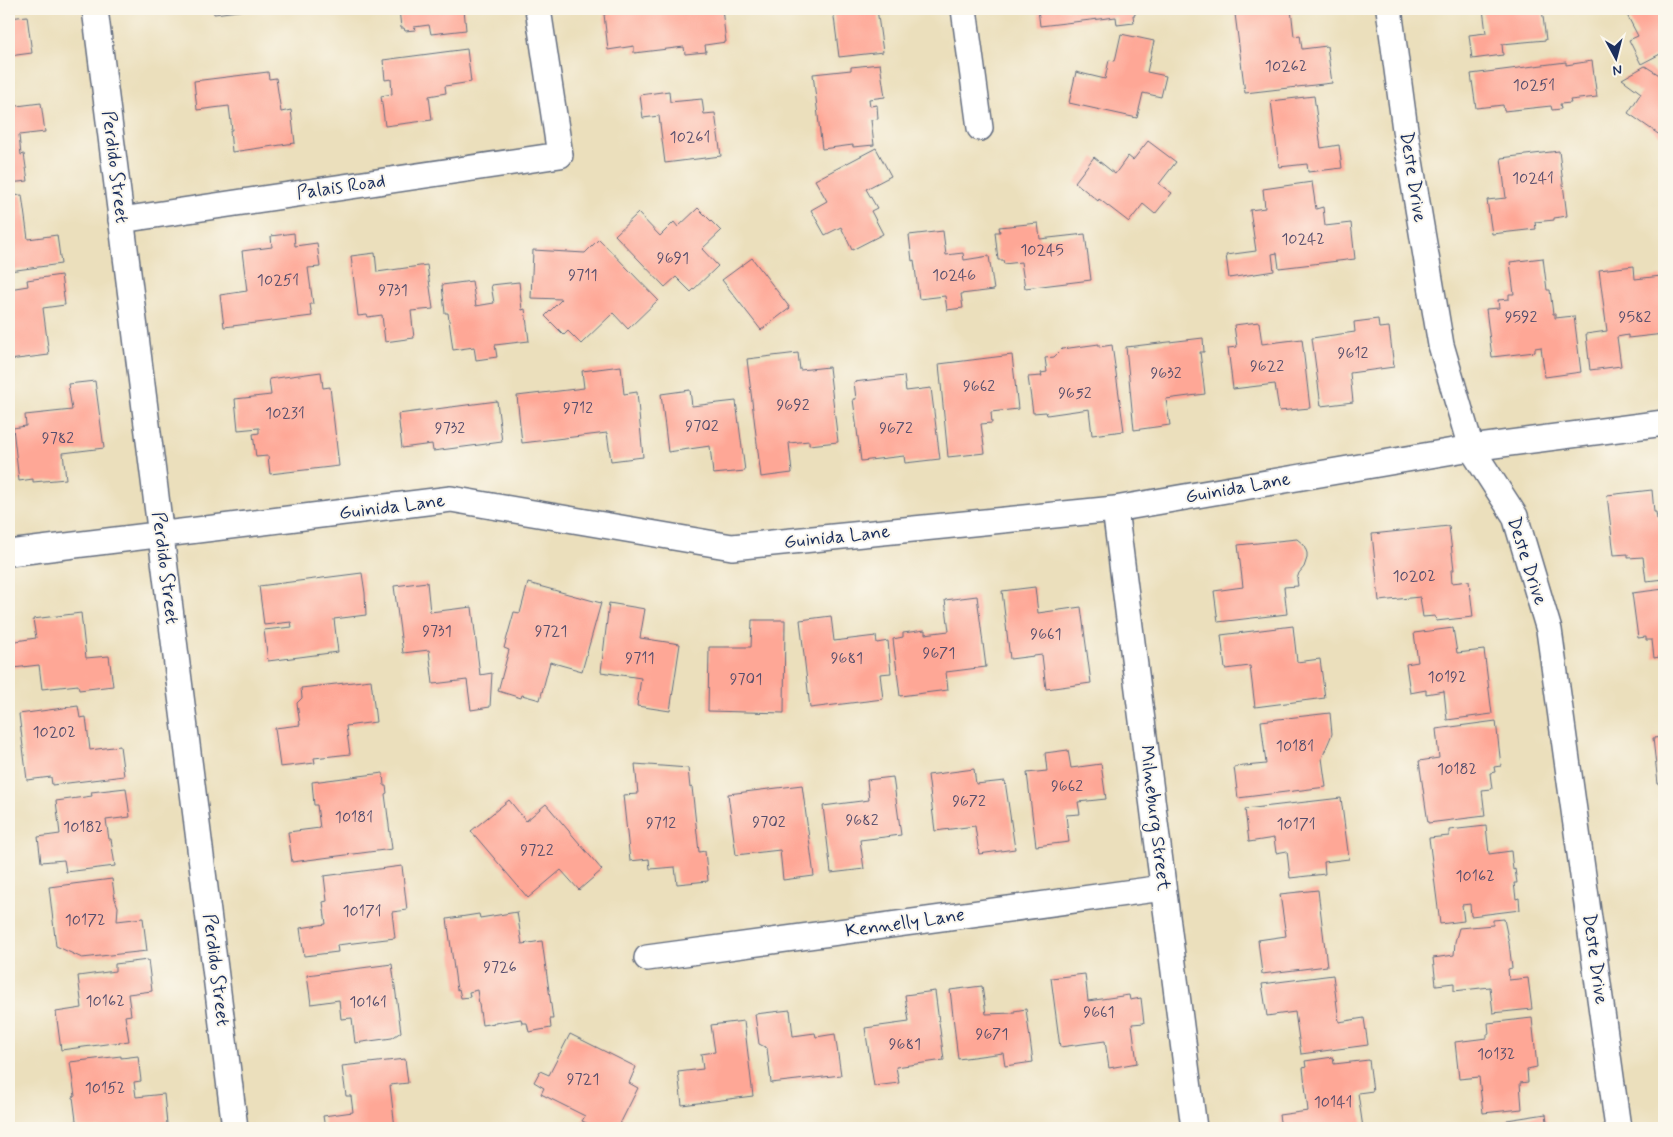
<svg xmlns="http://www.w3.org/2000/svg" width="1673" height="1137" viewBox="0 0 1673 1137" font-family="Mynerve,sans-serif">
<rect width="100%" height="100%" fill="#fbf7ec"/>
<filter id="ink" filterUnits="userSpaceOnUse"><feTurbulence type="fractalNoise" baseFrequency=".02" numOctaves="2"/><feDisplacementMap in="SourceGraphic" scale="10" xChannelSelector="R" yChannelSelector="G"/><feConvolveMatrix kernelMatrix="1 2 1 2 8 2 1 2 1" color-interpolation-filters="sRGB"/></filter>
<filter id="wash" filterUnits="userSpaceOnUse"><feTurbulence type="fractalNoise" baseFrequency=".0096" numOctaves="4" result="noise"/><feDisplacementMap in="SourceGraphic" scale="20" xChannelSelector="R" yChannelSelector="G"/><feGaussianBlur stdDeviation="1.12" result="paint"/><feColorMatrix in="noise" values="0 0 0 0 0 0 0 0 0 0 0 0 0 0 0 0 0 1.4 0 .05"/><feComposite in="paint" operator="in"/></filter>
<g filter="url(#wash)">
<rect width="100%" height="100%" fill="#ebdfbc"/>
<g id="blocks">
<path fill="#fea796" d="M 213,9 L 246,9 L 246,10 L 214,14 Z
M 399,9 L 464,9 L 466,30 L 431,34 L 429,25 L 414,27 L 415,30 L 405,31 L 404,28 L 401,28 Z
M 644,9 L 722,9 L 726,42 L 705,45 L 706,52 L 685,54 L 684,47 L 634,53 L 634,46 L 608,50 L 604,14 Z
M 833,9 L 877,9 L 883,52 L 839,57 Z
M 1038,9 L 1135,9 L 1135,15 L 1133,15 L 1134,23 L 1117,25 L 1116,17 L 1040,26 Z
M 1276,9 L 1291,9 L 1294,36 L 1300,35 L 1302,49 L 1327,46 L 1332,83 L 1245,93 L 1235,14 Z
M 1483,9 L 1542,9 L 1546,40 L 1502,44 L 1503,55 L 1472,59 L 1469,35 L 1486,33 Z
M 1635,9 L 1664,9 L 1664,52 L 1641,64 L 1629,40 L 1638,36 L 1626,13 Z
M 27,16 L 32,53 L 9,56 L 9,18 Z
M 1121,34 L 1154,41 L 1147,72 L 1166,76 L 1161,97 L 1143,93 L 1137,118 L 1069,103 L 1076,72 L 1105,79 L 1109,60 L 1115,61 Z
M 467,49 L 471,82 L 445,86 L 446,93 L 429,96 L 432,120 L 385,126 L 381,96 L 392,94 L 391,79 L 385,80 L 383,60 Z
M 1592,61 L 1597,97 L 1570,100 L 1571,103 L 1560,104 L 1561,109 L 1552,110 L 1551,106 L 1504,111 L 1503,105 L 1476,108 L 1471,74 L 1566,62 L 1566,65 Z
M 880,64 L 885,97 L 869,99 L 870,106 L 877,105 L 878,119 L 871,120 L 874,145 L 853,147 L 853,145 L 822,149 L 813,74 L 851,70 L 851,67 Z
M 1645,66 L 1661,76 L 1664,70 L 1664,138 L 1628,113 L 1641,93 L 1622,79 Z
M 9,72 L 10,72 L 13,95 L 9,96 Z
M 268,72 L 269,79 L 276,78 L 281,112 L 291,110 L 295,143 L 232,152 L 230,130 L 232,130 L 229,106 L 197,110 L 194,81 Z
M 669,91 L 670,102 L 702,99 L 704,114 L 715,113 L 721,156 L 665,163 L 659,116 L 643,118 L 640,95 Z
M 1314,96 L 1321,148 L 1339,145 L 1342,168 L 1308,172 L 1307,164 L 1279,167 L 1271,101 Z
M 41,103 L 45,132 L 19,135 L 21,155 L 24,154 L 28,181 L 9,183 L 9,107 Z
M 1148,141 L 1176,162 L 1159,184 L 1172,193 L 1155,214 L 1143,204 L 1129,222 L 1099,199 L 1098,201 L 1075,182 L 1094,157 L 1115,174 L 1128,156 L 1133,160 Z
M 876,148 L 891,176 L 866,189 L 877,208 L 871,211 L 883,234 L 852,250 L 841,227 L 825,235 L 811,210 L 827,201 L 815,180 Z
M 1559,151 L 1567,216 L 1554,218 L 1554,220 L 1535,222 L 1536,229 L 1492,234 L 1487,200 L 1506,198 L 1501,158 Z
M 1312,182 L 1316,209 L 1323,207 L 1325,226 L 1351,223 L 1355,259 L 1279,268 L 1277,253 L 1272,254 L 1274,271 L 1229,278 L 1226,255 L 1256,251 L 1250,210 L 1265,208 L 1263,189 Z
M 22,195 L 28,239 L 57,235 L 61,264 L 9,271 L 9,196 Z
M 698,208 L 721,231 L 702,249 L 718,266 L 691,292 L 676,277 L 665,287 L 615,235 L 638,213 L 660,236 L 674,222 L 678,227 Z
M 1038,223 L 1040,239 L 1085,234 L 1091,280 L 1025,288 L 1021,262 L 1004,264 L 1003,260 L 998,260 L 995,232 L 1000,232 L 999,227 Z
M 943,231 L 946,255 L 963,253 L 964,260 L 989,256 L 994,290 L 961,294 L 963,308 L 947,310 L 945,296 L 919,299 L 914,260 L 912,261 L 909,235 Z
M 294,233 L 295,246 L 317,243 L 320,267 L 308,268 L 313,304 L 310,304 L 312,316 L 224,327 L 220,295 L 247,291 L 242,251 L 272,247 L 271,236 Z
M 599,239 L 658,300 L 628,329 L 613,313 L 581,344 L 568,331 L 564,335 L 545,316 L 562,299 L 531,298 L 533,250 L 585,253 Z
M 375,253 L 377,272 L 427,265 L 433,309 L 411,311 L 414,338 L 385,342 L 382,315 L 368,317 L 367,315 L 358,316 L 351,256 Z
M 752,258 L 790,308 L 761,330 L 722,280 Z
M 1543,258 L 1547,290 L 1550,290 L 1553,314 L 1555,314 L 1555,318 L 1574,316 L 1581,372 L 1545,377 L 1541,347 L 1535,348 L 1535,352 L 1492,357 L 1486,309 L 1499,308 L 1498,300 L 1509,299 L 1509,294 L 1514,294 L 1510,262 Z
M 1634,266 L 1635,279 L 1661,276 L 1664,302 L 1664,334 L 1628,338 L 1628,335 L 1617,337 L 1621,366 L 1590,370 L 1586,334 L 1607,331 L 1599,270 Z
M 61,275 L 65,305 L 43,308 L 49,355 L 9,360 L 9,289 L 28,286 L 27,280 Z
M 472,281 L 476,306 L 494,303 L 491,285 L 519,282 L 522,310 L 525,309 L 529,341 L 495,345 L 497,357 L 476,360 L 474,347 L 453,350 L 448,313 L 445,313 L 442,285 Z
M 1378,319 L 1379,328 L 1389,327 L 1394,367 L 1350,373 L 1353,402 L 1321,406 L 1312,338 L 1355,332 L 1354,322 Z
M 1259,322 L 1262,344 L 1302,339 L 1310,408 L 1279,411 L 1275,384 L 1233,389 L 1228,348 L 1237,347 L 1234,325 Z
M 1203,338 L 1204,352 L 1200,352 L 1205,394 L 1166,399 L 1170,425 L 1134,430 L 1126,347 Z
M 1099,344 L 1099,347 L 1112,345 L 1124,431 L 1092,435 L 1089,409 L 1047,415 L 1046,412 L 1033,413 L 1028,377 L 1042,376 L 1041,373 L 1047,372 L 1045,358 L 1054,357 L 1062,349 Z
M 798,353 L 800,370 L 829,367 L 838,442 L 809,445 L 809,441 L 789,443 L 792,473 L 761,477 L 747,359 Z
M 1012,355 L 1018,409 L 991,412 L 992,423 L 981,424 L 985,453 L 948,457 L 939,364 Z
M 621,366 L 624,394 L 637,392 L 643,457 L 611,461 L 607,433 L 522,443 L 517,396 L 584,388 L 582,371 Z
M 321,372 L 323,388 L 330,387 L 339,466 L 270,474 L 268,456 L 256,457 L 253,434 L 259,433 L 259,428 L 238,430 L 235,399 L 271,395 L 269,379 Z
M 904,376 L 906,391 L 931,388 L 940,459 L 905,463 L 904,456 L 861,461 L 853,399 L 856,399 L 854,382 Z
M 95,381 L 104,448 L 63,453 L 66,479 L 33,482 L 33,479 L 19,481 L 13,428 L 26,426 L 25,415 L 72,410 L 68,384 Z
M 690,390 L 692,406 L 736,401 L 745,471 L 713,474 L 710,446 L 668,452 L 661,394 Z
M 497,401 L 502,442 L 433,451 L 432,444 L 402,448 L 398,414 Z
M 1652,490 L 1654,512 L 1656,512 L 1657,519 L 1664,518 L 1664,579 L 1646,581 L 1643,557 L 1628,558 L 1628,554 L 1614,555 L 1607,495 Z
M 1449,526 L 1454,570 L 1451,570 L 1452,583 L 1469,581 L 1473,617 L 1436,621 L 1435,616 L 1423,617 L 1420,597 L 1379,601 L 1372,534 Z
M 1297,539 L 1304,545 L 1307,553 L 1307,558 L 1304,567 L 1299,573 L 1297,579 L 1298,586 L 1284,587 L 1287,614 L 1218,622 L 1214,591 L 1243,587 L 1238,545 Z
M 362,573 L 365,593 L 366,615 L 334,619 L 338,652 L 268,661 L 264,630 L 292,627 L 291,622 L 264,625 L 259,586 Z
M 427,582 L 430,612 L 472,607 L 480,675 L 492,673 L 490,707 L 471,710 L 467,680 L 433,684 L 429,650 L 403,653 L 394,586 Z
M 528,583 L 601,603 L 582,671 L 550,662 L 540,700 L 522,695 L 521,698 L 498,691 L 509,650 L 504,648 L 514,612 L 520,613 Z
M 1035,587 L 1038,613 L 1081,607 L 1091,683 L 1046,689 L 1042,655 L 1010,659 L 1002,591 Z
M 1664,589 L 1664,656 L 1654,658 L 1652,640 L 1646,640 L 1646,637 L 1638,638 L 1632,593 Z
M 977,596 L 986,667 L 946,672 L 948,690 L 900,696 L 893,639 L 903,637 L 903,633 L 925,630 L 925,634 L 949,631 L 945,600 Z
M 609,603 L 645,609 L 640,638 L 680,644 L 670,711 L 637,706 L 641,678 L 601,672 Z
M 81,613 L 86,658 L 109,656 L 113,686 L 79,690 L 78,685 L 42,689 L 39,665 L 13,668 L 9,642 L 36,638 L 33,619 Z
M 831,616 L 834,641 L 876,636 L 877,643 L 888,641 L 891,673 L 880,674 L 883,699 L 810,708 L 800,620 Z
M 752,620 L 785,620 L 784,713 L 708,711 L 709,647 L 751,647 Z
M 1293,626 L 1297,662 L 1320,659 L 1325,698 L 1255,707 L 1250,666 L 1225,669 L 1221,635 Z
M 1453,628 L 1457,653 L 1484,650 L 1492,714 L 1447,720 L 1444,691 L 1426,694 L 1426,690 L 1410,693 L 1406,664 L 1418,662 L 1414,633 Z
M 371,680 L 376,722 L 346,726 L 350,754 L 314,758 L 315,763 L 280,767 L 275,728 L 300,725 L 297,703 L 302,698 L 301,688 Z
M 78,706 L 80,718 L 86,717 L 90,750 L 120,746 L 124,776 L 52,785 L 51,777 L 27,780 L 19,714 Z
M 1330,713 L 1332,734 L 1322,758 L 1326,787 L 1238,798 L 1234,767 L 1266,764 L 1261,721 Z
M 1496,721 L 1501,766 L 1494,767 L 1495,772 L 1490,773 L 1492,789 L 1482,790 L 1485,816 L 1428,823 L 1419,761 L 1439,758 L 1436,729 Z
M 1664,737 L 1664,784 L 1658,784 L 1653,738 Z
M 1068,750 L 1071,768 L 1101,764 L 1106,799 L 1078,802 L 1080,814 L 1066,815 L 1069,842 L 1036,846 L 1027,773 L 1047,771 L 1045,753 Z
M 635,764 L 688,768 L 690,788 L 692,787 L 699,852 L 705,851 L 708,881 L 677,884 L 675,867 L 650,869 L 649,859 L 630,861 L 623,795 L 638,794 Z
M 974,769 L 976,784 L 1005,781 L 1015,849 L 979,854 L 975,826 L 935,831 L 928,775 Z
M 383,773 L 384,786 L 386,786 L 387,793 L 385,794 L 392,849 L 292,862 L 288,832 L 320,828 L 317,805 L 314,805 L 312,782 Z
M 893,777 L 901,835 L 860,840 L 864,869 L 831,873 L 823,806 L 869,800 L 867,780 Z
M 802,785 L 814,876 L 783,880 L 780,850 L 736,855 L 728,794 Z
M 126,788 L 130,817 L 106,820 L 109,839 L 111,839 L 115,866 L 66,872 L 64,860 L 41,862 L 38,837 L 60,834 L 56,801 L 92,796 L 91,792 Z
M 1341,798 L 1349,859 L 1324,862 L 1325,874 L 1290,878 L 1287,851 L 1276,853 L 1274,838 L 1249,842 L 1245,809 Z
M 509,800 L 526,821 L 546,804 L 602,870 L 579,890 L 561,870 L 528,898 L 471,831 Z
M 1486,826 L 1489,854 L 1511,851 L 1513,870 L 1515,869 L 1517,883 L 1514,883 L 1516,899 L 1519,898 L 1520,910 L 1471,916 L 1470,904 L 1462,905 L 1464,921 L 1440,924 L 1429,838 L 1449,836 L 1449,830 Z
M 402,866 L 407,910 L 392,912 L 395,938 L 337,945 L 338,952 L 304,956 L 300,928 L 326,924 L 323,902 L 327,901 L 324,876 Z
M 112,879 L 115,899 L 118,907 L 117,921 L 143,918 L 147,951 L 82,958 L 56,946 L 49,887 Z
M 1318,890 L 1327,966 L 1262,974 L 1258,940 L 1286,936 L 1280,894 Z
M 517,912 L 522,944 L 542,941 L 553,1019 L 550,1019 L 551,1028 L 529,1032 L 527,1023 L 522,1023 L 521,1019 L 482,1025 L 477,990 L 469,992 L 470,997 L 461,998 L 459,989 L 457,990 L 447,919 L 479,914 L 480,918 Z
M 1504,919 L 1509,943 L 1512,968 L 1508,969 L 1509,980 L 1528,978 L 1532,1009 L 1493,1013 L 1490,987 L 1454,991 L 1454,983 L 1436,985 L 1433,958 L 1454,955 L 1455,942 L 1459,928 L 1493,925 L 1493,920 Z
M 148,960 L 152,991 L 128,994 L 131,1015 L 125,1016 L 129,1041 L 61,1050 L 56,1012 L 82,1008 L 78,976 L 115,971 L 115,964 Z
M 392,964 L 401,1032 L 392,1038 L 355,1043 L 352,1018 L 341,1019 L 339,1000 L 311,1004 L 307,975 Z
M 1085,974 L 1088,1001 L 1129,995 L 1130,1000 L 1141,998 L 1144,1023 L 1132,1024 L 1137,1063 L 1109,1068 L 1105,1041 L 1060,1047 L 1051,978 Z
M 1333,975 L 1339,1022 L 1364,1018 L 1368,1045 L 1301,1054 L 1295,1012 L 1267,1016 L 1262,984 Z
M 982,986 L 986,1014 L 1014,1013 L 1014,1011 L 1026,1009 L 1033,1062 L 1005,1066 L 1003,1053 L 958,1059 L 950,990 Z
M 935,991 L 944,1060 L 896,1067 L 899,1083 L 874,1086 L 865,1028 L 909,1022 L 905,995 Z
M 790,1010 L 793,1036 L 815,1033 L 816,1037 L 835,1034 L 841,1075 L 771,1083 L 767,1048 L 759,1044 L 755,1014 Z
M 1532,1018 L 1537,1067 L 1527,1069 L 1528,1082 L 1520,1083 L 1522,1109 L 1483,1113 L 1479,1077 L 1459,1079 L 1455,1042 L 1487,1038 L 1487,1034 L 1489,1034 L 1488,1023 Z
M 744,1021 L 753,1096 L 682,1105 L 678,1072 L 703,1069 L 701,1054 L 715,1052 L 711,1025 Z
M 570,1034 L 636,1067 L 629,1083 L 638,1088 L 618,1128 L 597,1128 L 582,1121 L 585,1116 L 541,1094 L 544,1088 L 534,1082 L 540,1071 L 549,1075 Z
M 121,1056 L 121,1058 L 138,1056 L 141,1081 L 134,1082 L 136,1097 L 164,1094 L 167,1124 L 135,1128 L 77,1128 L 73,1097 L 75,1096 L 70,1062 Z
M 1333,1057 L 1334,1064 L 1369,1060 L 1373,1091 L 1358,1093 L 1363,1128 L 1281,1128 L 1279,1115 L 1308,1111 L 1303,1068 L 1306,1067 L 1305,1061 Z
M 405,1059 L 408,1083 L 390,1085 L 395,1128 L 325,1128 L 323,1116 L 353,1112 L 351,1096 L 346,1096 L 342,1066 Z
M 1546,1114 L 1548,1128 L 1508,1128 L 1507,1120 Z"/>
</g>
</g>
<g filter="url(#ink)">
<use href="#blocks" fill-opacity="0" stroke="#646d7f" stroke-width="1"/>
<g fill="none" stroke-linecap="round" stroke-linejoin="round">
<g stroke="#646d7f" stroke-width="28">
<path id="minor" d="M 95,9 L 235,1128
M 964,9 L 980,128
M 1389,9 L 1406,137 L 1441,345 L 1471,448 L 1515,516 L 1549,630 L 1618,1128
M 121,220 L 560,155 L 538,9
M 1115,509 L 1194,1128
M 9,553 L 451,499 L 732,547 L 1115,509 L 1471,448 L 1664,423
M 647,958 L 1163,888"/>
</g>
<use href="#minor" stroke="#fff" stroke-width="25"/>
</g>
</g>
<g text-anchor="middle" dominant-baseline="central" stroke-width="4" stroke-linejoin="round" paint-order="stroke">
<g font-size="16" fill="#544d6c">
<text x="1286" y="66">10262</text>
<text x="1534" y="85">10251</text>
<text x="690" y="137">10261</text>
<text x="1533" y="178">10241</text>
<text x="1303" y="239">10242</text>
<text x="1042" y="250">10245</text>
<text x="673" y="258">9691</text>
<text x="583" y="275">9711</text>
<text x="954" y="275">10246</text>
<text x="278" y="280">10251</text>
<text x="393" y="290">9731</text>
<text x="1521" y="317">9592</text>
<text x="1635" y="317">9582</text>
<text x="1353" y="353">9612</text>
<text x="1267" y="366">9622</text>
<text x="1166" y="373">9632</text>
<text x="979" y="386">9662</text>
<text x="1075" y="393">9652</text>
<text x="793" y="405">9692</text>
<text x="578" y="408">9712</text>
<text x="285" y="413">10231</text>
<text x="702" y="426">9702</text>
<text x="450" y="428">9732</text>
<text x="896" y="428">9672</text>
<text x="58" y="438">9782</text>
<text x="1414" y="576">10202</text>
<text x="437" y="631">9731</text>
<text x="551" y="631">9721</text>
<text x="1046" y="634">9661</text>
<text x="939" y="653">9671</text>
<text x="640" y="658">9711</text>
<text x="847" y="658">9681</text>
<text x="1447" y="677">10192</text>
<text x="746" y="679">9701</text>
<text x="54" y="732">10202</text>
<text x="1295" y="746">10181</text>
<text x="1457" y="769">10182</text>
<text x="1067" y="786">9662</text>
<text x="969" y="801">9672</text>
<text x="354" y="817">10181</text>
<text x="862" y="820">9682</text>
<text x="769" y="822">9702</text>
<text x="661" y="823">9712</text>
<text x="1296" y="824">10171</text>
<text x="83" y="827">10182</text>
<text x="537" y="850">9722</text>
<text x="1475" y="876">10162</text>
<text x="362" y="911">10171</text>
<text x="85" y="920">10172</text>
<text x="500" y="967">9726</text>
<text x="105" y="1001">10162</text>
<text x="368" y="1002">10161</text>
<text x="1099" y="1012">9661</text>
<text x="992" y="1034">9671</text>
<text x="905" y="1044">9681</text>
<text x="1496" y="1054">10132</text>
<text x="583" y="1079">9721</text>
<text x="105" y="1088">10152</text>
<text x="1333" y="1102">10141</text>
</g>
<g font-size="19" fill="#1b2f5e" stroke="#fbf7ec">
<text transform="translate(115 167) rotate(83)">Perdido Street</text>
<text transform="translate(1413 177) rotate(81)">Deste Drive</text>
<text transform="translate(341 187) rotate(-8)">Palais Road</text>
<text transform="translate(1238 488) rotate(-10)">Guinida Lane</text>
<text transform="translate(392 507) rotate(-7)">Guinida Lane</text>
<text transform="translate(837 537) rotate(-6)">Guinida Lane</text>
<text transform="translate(1527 561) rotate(72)">Deste Drive</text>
<text transform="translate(165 568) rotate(83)">Perdido Street</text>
<text transform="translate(1155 818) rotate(83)">Milneburg Street</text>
<text transform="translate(905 923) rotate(-8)">Kennelly Lane</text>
<text transform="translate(1595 959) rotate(82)">Deste Drive</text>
<text transform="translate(216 970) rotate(83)">Perdido Street</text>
</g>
</g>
<rect width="1673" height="1137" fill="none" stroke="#fbf7ec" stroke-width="30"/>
<g transform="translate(1616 58) rotate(173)" stroke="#fbf7ec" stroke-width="4" paint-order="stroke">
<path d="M0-4L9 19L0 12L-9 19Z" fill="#1b2f5e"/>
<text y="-8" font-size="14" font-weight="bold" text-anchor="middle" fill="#1b2f5e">N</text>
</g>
</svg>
